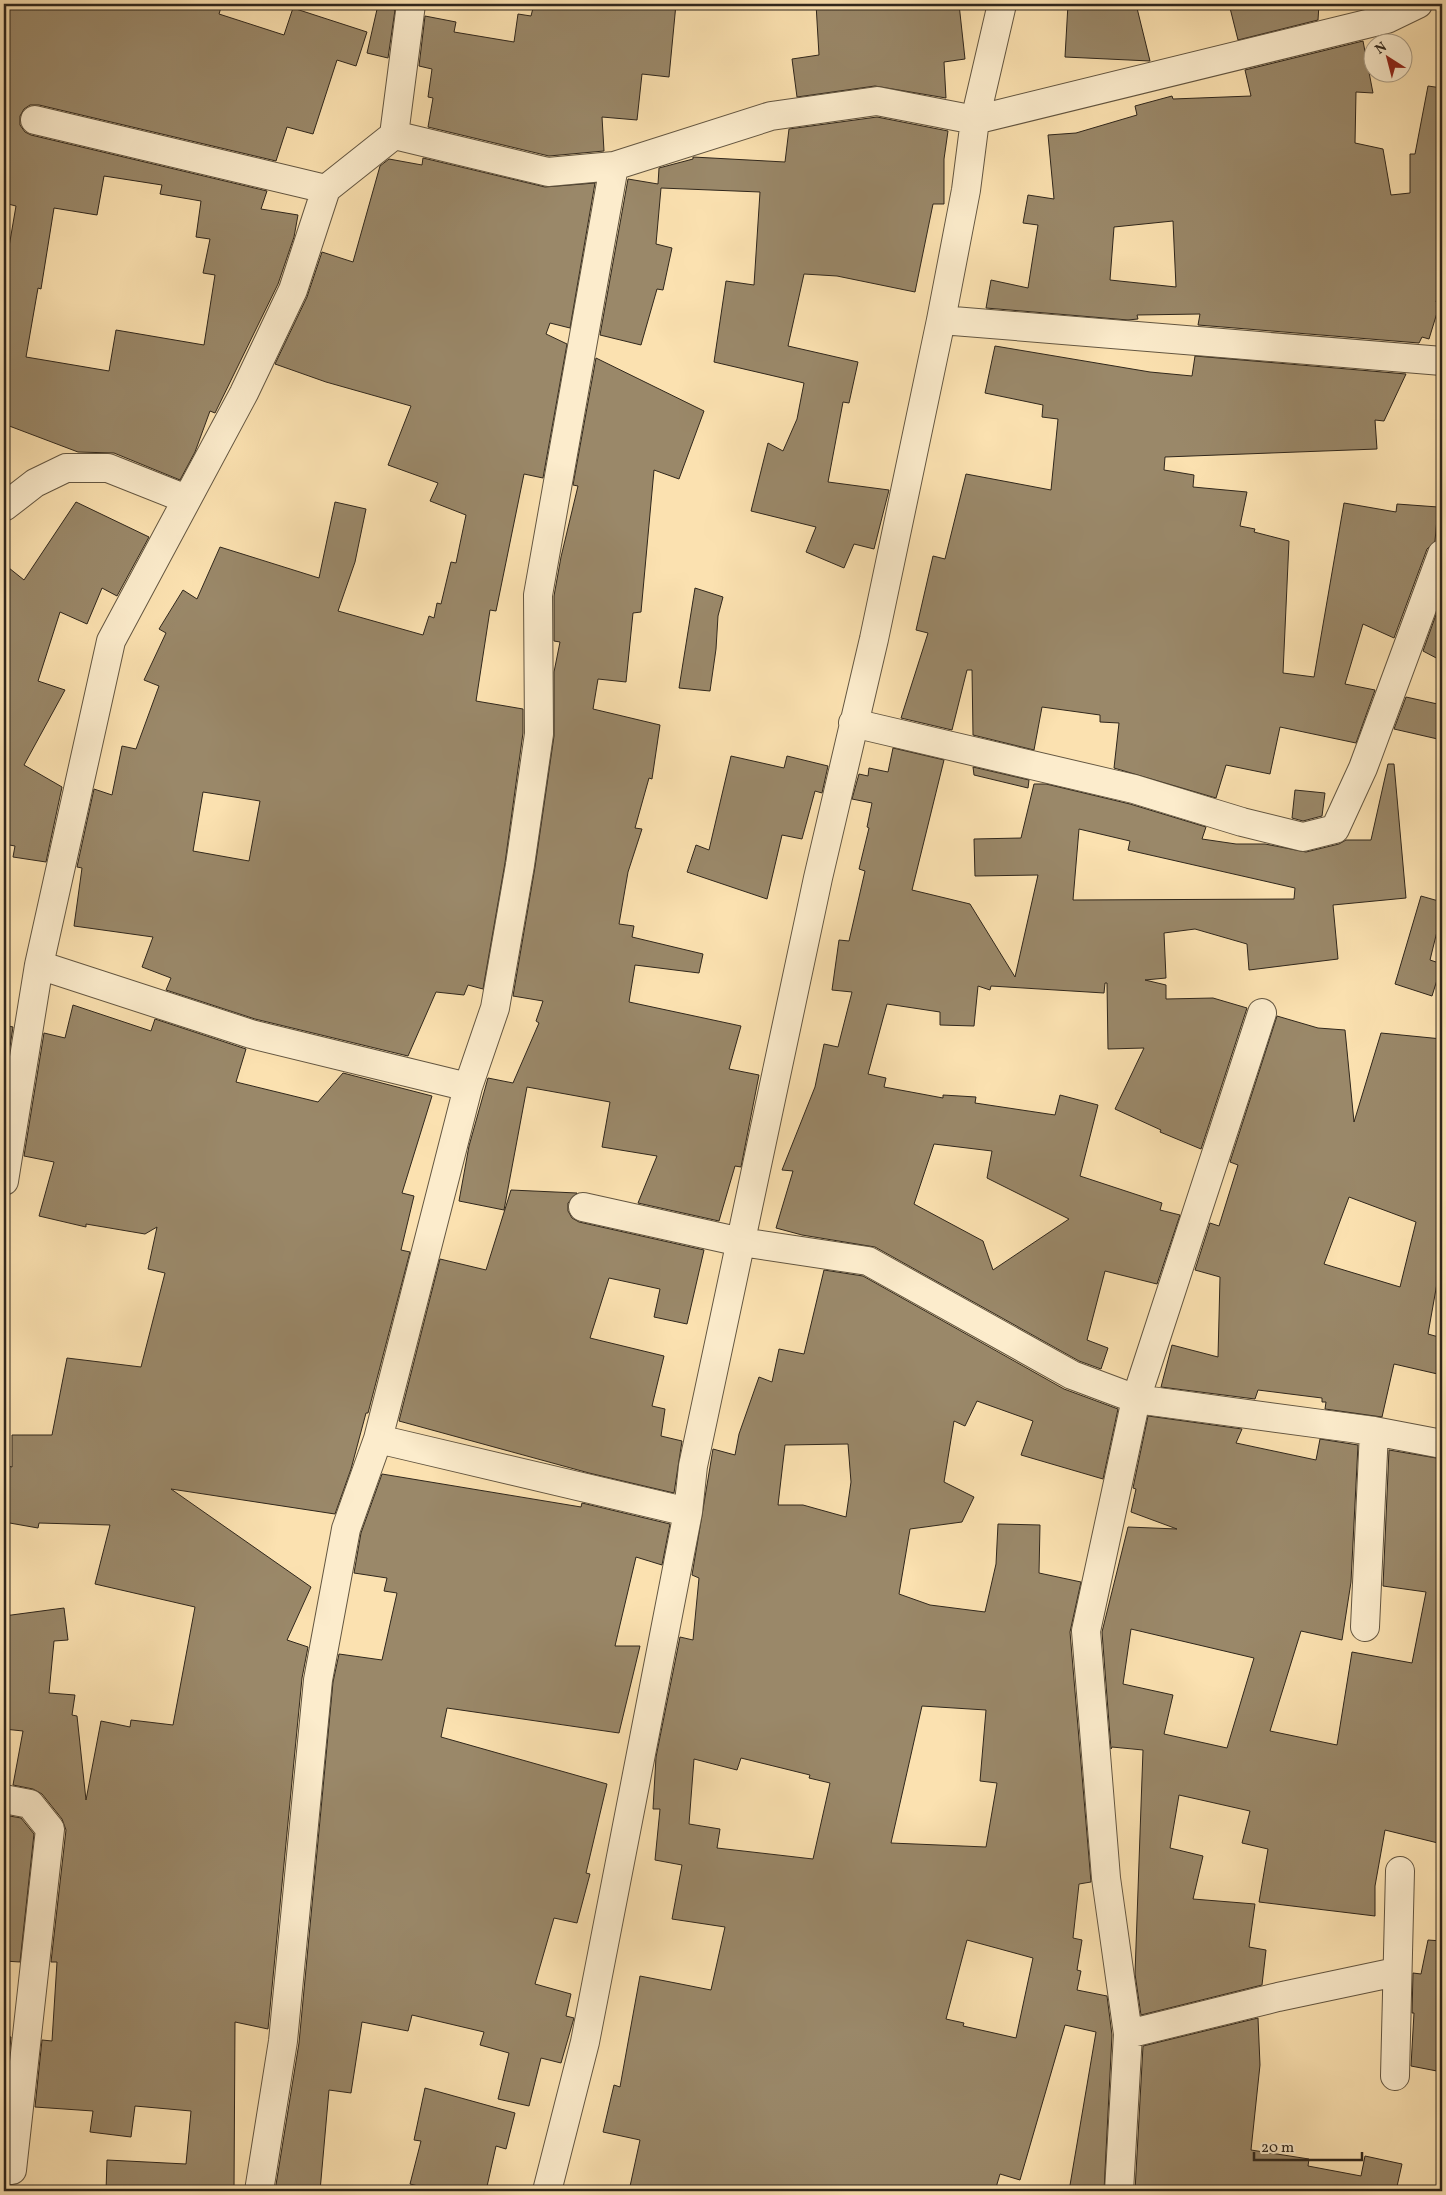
<svg xmlns="http://www.w3.org/2000/svg" width="1446" height="2195" viewBox="0 0 1446 2195" font-family="Vollkorn,serif">
<rect width="100%" height="100%" fill="#fbe1b0"/>
<filter id="stains"><feTurbulence type="fractalNoise" baseFrequency=".004" numOctaves="4"/><feColorMatrix values="0 0 0 0 .2 0 0 0 0 .09 0 0 0 0 .02 0 0 0 .5 -.17"/></filter>
<radialGradient id="worn" r=".72"><stop offset=".6" stop-color="#630" stop-opacity="0"/><stop offset="1" stop-color="#630" stop-opacity=".3"/></radialGradient>
<path fill="#9a8869" stroke="#30271c" fill-rule="evenodd" d="M 4,4 L 222,4 L 219,14 L 284,35 L 293,8 L 367,32 L 356,66 L 337,60 L 313,134 L 287,127 L 276,161 L 39,105 L 30,105 L 24,109 L 20,116 L 20,125 L 25,132 L 31,135 L 267,191 L 261,209 L 298,215 L 294,237 L 278,284 L 215,413 L 210,411 L 195,452 L 180,480 L 114,453 L 78,452 L 4,424 L 4,276 L 16,206 L 4,203 ZM 104,176 L 162,185 L 160,194 L 201,201 L 196,237 L 210,239 L 203,273 L 215,275 L 204,345 L 116,330 L 109,371 L 26,357 L 38,288 L 41,289 L 54,208 L 97,215 Z
M 534,4 L 676,4 L 669,77 L 642,74 L 637,120 L 602,117 L 604,151 L 549,156 L 428,127 L 433,98 L 428,97 L 432,69 L 419,66 L 425,16 L 456,22 L 454,32 L 514,42 L 518,14 L 531,16 Z
M 816,4 L 959,4 L 965,59 L 944,62 L 946,98 L 875,86 L 797,97 L 792,59 L 819,55 Z
M 1068,4 L 1136,4 L 1150,61 L 1065,57 Z
M 1229,4 L 1319,4 L 1318,20 L 1238,40 Z
M 378,5 L 395,10 L 388,58 L 367,53 Z
M 1363,41 L 1373,93 L 1356,92 L 1355,143 L 1383,149 L 1391,195 L 1410,193 L 1410,154 L 1415,154 L 1428,86 L 1442,88 L 1442,279 L 1436,302 L 1440,303 L 1429,339 L 1422,337 L 1419,343 L 1198,325 L 1200,314 L 1137,315 L 1138,319 L 1128,320 L 986,308 L 991,280 L 1028,288 L 1038,225 L 1023,223 L 1028,195 L 1054,199 L 1048,135 L 1076,133 L 1137,115 L 1135,106 L 1172,96 L 1173,99 L 1251,96 L 1245,70 ZM 1173,221 L 1176,287 L 1110,280 L 1114,227 Z
M 877,117 L 948,131 L 944,159 L 944,204 L 933,204 L 915,292 L 837,276 L 804,274 L 788,346 L 858,362 L 849,403 L 843,402 L 828,482 L 889,490 L 874,549 L 854,544 L 844,568 L 806,552 L 816,527 L 751,511 L 768,443 L 783,451 L 797,419 L 804,383 L 714,362 L 726,281 L 754,285 L 760,192 L 661,188 L 656,244 L 672,248 L 663,290 L 657,289 L 641,345 L 600,335 L 628,179 L 658,184 L 659,168 L 693,159 L 693,157 L 785,162 L 789,129 Z
M 423,158 L 545,187 L 595,183 L 570,328 L 550,323 L 546,334 L 567,344 L 543,478 L 524,474 L 496,611 L 490,610 L 476,701 L 523,709 L 523,733 L 505,863 L 483,989 L 468,985 L 464,995 L 436,992 L 408,1056 L 255,1019 L 166,990 L 171,978 L 142,967 L 153,937 L 74,926 L 82,868 L 77,867 L 94,789 L 112,795 L 122,746 L 136,749 L 159,686 L 144,680 L 166,633 L 159,629 L 183,590 L 197,599 L 220,547 L 319,578 L 335,502 L 366,509 L 355,562 L 338,611 L 423,635 L 429,616 L 434,618 L 437,603 L 441,604 L 451,562 L 456,563 L 466,515 L 430,501 L 438,483 L 388,465 L 411,406 L 326,382 L 275,364 L 307,297 L 322,252 L 353,262 L 380,166 L 389,159 L 422,165 ZM 203,792 L 260,801 L 249,861 L 193,851 Z
M 995,346 L 1150,372 L 1192,376 L 1195,356 L 1406,374 L 1384,421 L 1375,420 L 1377,449 L 1165,457 L 1164,470 L 1194,475 L 1193,487 L 1247,492 L 1240,526 L 1255,529 L 1254,532 L 1289,541 L 1283,673 L 1314,677 L 1344,503 L 1396,512 L 1397,504 L 1438,507 L 1435,541 L 1427,549 L 1394,638 L 1363,624 L 1345,684 L 1375,690 L 1356,743 L 1280,727 L 1270,774 L 1226,765 L 1216,798 L 1114,768 L 1119,723 L 1100,722 L 1100,715 L 1042,707 L 1034,750 L 973,735 L 972,670 L 967,670 L 952,730 L 901,718 L 928,633 L 916,630 L 933,556 L 945,559 L 966,474 L 1051,490 L 1058,419 L 1042,417 L 1043,405 L 985,393 Z
M 596,358 L 704,411 L 679,479 L 654,470 L 641,612 L 633,613 L 626,682 L 598,679 L 593,709 L 660,725 L 652,779 L 649,778 L 635,828 L 642,829 L 628,872 L 619,924 L 634,926 L 632,937 L 703,954 L 699,973 L 635,965 L 629,1002 L 741,1026 L 729,1069 L 759,1075 L 741,1167 L 735,1166 L 719,1221 L 638,1203 L 657,1156 L 602,1147 L 610,1102 L 527,1087 L 504,1210 L 459,1201 L 469,1146 L 488,1078 L 513,1083 L 539,1023 L 536,1021 L 543,1001 L 513,996 L 535,867 L 554,736 L 554,672 L 560,642 L 554,641 L 554,596 L 561,557 L 578,486 L 573,485 Z
M 76,502 L 149,537 L 117,596 L 102,588 L 87,624 L 60,612 L 38,681 L 65,690 L 24,765 L 62,787 L 46,862 L 13,857 L 15,846 L 4,844 L 4,564 L 24,580 Z
M 695,588 L 723,597 L 718,616 L 716,649 L 710,691 L 679,688 Z
M 1442,598 L 1442,661 L 1423,651 Z
M 1406,697 L 1442,705 L 1442,740 L 1394,729 Z
M 893,748 L 944,760 L 912,890 L 970,904 L 1015,977 L 1038,875 L 975,876 L 974,839 L 1021,838 L 1034,784 L 1046,784 L 1130,804 L 1206,827 L 1202,839 L 1236,844 L 1265,844 L 1306,852 L 1339,844 L 1346,840 L 1371,840 L 1388,764 L 1394,764 L 1406,898 L 1333,905 L 1338,959 L 1249,970 L 1247,944 L 1195,929 L 1164,933 L 1166,978 L 1145,980 L 1166,985 L 1166,999 L 1213,998 L 1247,1008 L 1201,1149 L 1160,1132 L 1161,1130 L 1115,1109 L 1144,1048 L 1108,1049 L 1107,983 L 1105,983 L 1104,993 L 991,986 L 990,990 L 978,986 L 974,1026 L 940,1025 L 940,1012 L 887,1004 L 868,1074 L 886,1078 L 884,1087 L 943,1098 L 943,1095 L 976,1097 L 975,1103 L 1055,1115 L 1060,1095 L 1098,1105 L 1080,1176 L 1162,1203 L 1160,1210 L 1180,1215 L 1157,1284 L 1105,1271 L 1087,1340 L 1108,1348 L 1101,1369 L 1079,1361 L 875,1247 L 802,1235 L 776,1228 L 793,1171 L 782,1170 L 815,1087 L 824,1044 L 838,1047 L 852,992 L 832,990 L 839,940 L 849,941 L 865,871 L 859,869 L 869,828 L 867,827 L 872,803 L 852,799 L 859,774 L 868,776 L 869,768 L 888,772 ZM 1079,829 L 1130,841 L 1128,850 L 1295,888 L 1294,899 L 1073,900 ZM 934,1144 L 992,1151 L 987,1178 L 1069,1219 L 993,1270 L 983,1241 L 914,1204 Z
M 731,756 L 784,768 L 787,756 L 828,766 L 822,793 L 815,791 L 802,839 L 782,835 L 767,899 L 687,872 L 696,845 L 709,850 Z
M 973,767 L 1029,780 L 1028,788 L 974,775 Z
M 1295,790 L 1325,793 L 1322,816 L 1303,821 L 1292,818 Z
M 1421,896 L 1442,902 L 1442,911 L 1430,960 L 1442,964 L 1432,996 L 1395,984 Z
M 73,1005 L 151,1031 L 155,1019 L 246,1049 L 236,1082 L 318,1102 L 343,1073 L 432,1096 L 402,1193 L 414,1196 L 401,1250 L 410,1252 L 368,1413 L 366,1413 L 351,1469 L 335,1514 L 171,1489 L 311,1587 L 287,1640 L 308,1647 L 302,1678 L 268,2029 L 235,2022 L 234,2191 L 106,2191 L 107,2160 L 186,2164 L 191,2111 L 135,2106 L 131,2137 L 90,2132 L 93,2111 L 35,2107 L 42,2040 L 52,2041 L 57,1962 L 51,1962 L 66,1830 L 62,1819 L 42,1794 L 33,1789 L 13,1785 L 23,1731 L 4,1729 L 4,1616 L 64,1608 L 68,1640 L 54,1641 L 49,1693 L 75,1695 L 72,1715 L 77,1716 L 86,1800 L 101,1721 L 130,1727 L 131,1720 L 173,1725 L 195,1607 L 95,1584 L 110,1525 L 39,1523 L 38,1528 L 4,1522 L 4,1465 L 12,1467 L 12,1435 L 52,1435 L 67,1358 L 141,1367 L 165,1273 L 148,1269 L 157,1227 L 145,1234 L 86,1224 L 86,1227 L 39,1216 L 54,1162 L 24,1156 L 44,1033 L 65,1038 Z
M 1277,1016 L 1318,1028 L 1345,1030 L 1354,1122 L 1381,1033 L 1442,1039 L 1442,1255 L 1428,1334 L 1442,1338 L 1442,1375 L 1394,1364 L 1382,1417 L 1325,1409 L 1326,1402 L 1322,1402 L 1322,1398 L 1258,1390 L 1255,1399 L 1161,1387 L 1172,1345 L 1218,1357 L 1220,1277 L 1195,1270 L 1210,1223 L 1219,1226 L 1238,1165 L 1230,1162 ZM 1349,1197 L 1416,1222 L 1400,1287 L 1324,1264 Z
M 4,1025 L 13,1027 L 4,1085 Z
M 511,1190 L 577,1193 L 568,1203 L 568,1211 L 572,1218 L 579,1222 L 704,1250 L 687,1324 L 654,1317 L 660,1289 L 609,1278 L 590,1338 L 664,1356 L 652,1406 L 665,1409 L 661,1436 L 682,1441 L 674,1493 L 589,1473 L 399,1421 L 440,1259 L 486,1270 Z
M 824,1270 L 863,1276 L 1064,1389 L 1118,1409 L 1103,1479 L 1021,1455 L 1033,1421 L 977,1401 L 965,1426 L 954,1421 L 944,1482 L 974,1497 L 962,1522 L 910,1529 L 899,1594 L 930,1605 L 985,1612 L 996,1564 L 998,1524 L 1040,1525 L 1039,1573 L 1081,1582 L 1070,1632 L 1091,1882 L 1079,1884 L 1073,1938 L 1082,1940 L 1077,1970 L 1081,1971 L 1077,1990 L 1107,1996 L 1112,2035 L 1104,2191 L 1069,2191 L 1096,2032 L 1065,2025 L 1020,2180 L 1000,2174 L 995,2191 L 629,2191 L 640,2140 L 603,2132 L 614,2085 L 620,2087 L 640,1976 L 711,1990 L 725,1927 L 672,1919 L 682,1865 L 655,1860 L 660,1809 L 653,1809 L 656,1757 L 680,1637 L 693,1640 L 699,1578 L 692,1575 L 713,1449 L 735,1455 L 739,1434 L 759,1377 L 772,1382 L 779,1349 L 804,1354 ZM 848,1444 L 851,1482 L 846,1517 L 803,1505 L 778,1505 L 785,1445 ZM 922,1706 L 986,1710 L 980,1781 L 997,1783 L 986,1847 L 891,1843 ZM 741,1758 L 810,1775 L 809,1778 L 830,1783 L 813,1859 L 717,1848 L 720,1829 L 689,1824 L 694,1759 L 737,1770 ZM 967,1940 L 1033,1958 L 1016,2038 L 963,2026 L 964,2023 L 946,2019 Z
M 1148,1416 L 1242,1429 L 1236,1443 L 1316,1460 L 1320,1439 L 1358,1445 L 1351,1582 L 1342,1640 L 1301,1631 L 1270,1731 L 1337,1745 L 1352,1652 L 1412,1663 L 1426,1592 L 1383,1586 L 1389,1450 L 1442,1459 L 1442,1844 L 1385,1830 L 1375,1886 L 1375,1916 L 1259,1902 L 1268,1849 L 1242,1843 L 1250,1811 L 1179,1795 L 1170,1848 L 1203,1856 L 1193,1899 L 1255,1904 L 1249,1947 L 1266,1950 L 1262,1985 L 1141,2015 L 1135,1974 L 1143,1750 L 1112,1747 L 1111,1749 L 1102,1632 L 1128,1527 L 1177,1529 L 1131,1512 L 1136,1489 L 1133,1488 ZM 1131,1629 L 1254,1658 L 1227,1748 L 1164,1734 L 1173,1695 L 1123,1684 Z
M 382,1474 L 581,1507 L 582,1503 L 670,1524 L 662,1565 L 636,1557 L 615,1646 L 640,1646 L 619,1733 L 447,1708 L 441,1737 L 607,1784 L 586,1873 L 590,1874 L 577,1923 L 554,1918 L 535,1984 L 571,1994 L 566,2016 L 574,2018 L 561,2063 L 541,2058 L 529,2106 L 498,2099 L 509,2053 L 480,2045 L 484,2032 L 412,2015 L 408,2031 L 362,2022 L 351,2093 L 329,2090 L 320,2191 L 275,2191 L 299,2043 L 333,1682 L 339,1654 L 382,1660 L 397,1593 L 384,1591 L 387,1578 L 354,1573 L 361,1533 Z
M 4,1815 L 21,1818 L 34,1834 L 20,1962 L 4,1961 Z
M 1428,1940 L 1442,1941 L 1442,2072 L 1411,2066 L 1414,2013 L 1412,2013 L 1413,1973 L 1421,1974 Z
M 1258,2018 L 1260,2065 L 1251,2150 L 1309,2159 L 1308,2166 L 1361,2176 L 1365,2156 L 1402,2164 L 1396,2191 L 1135,2191 L 1143,2046 Z
M 4,2036 L 11,2037 L 5,2093 L 4,2092 Z
M 425,2088 L 515,2113 L 506,2149 L 496,2146 L 486,2191 L 439,2191 L 410,2184 L 421,2141 L 414,2140 Z"/>
<g fill="none" stroke-linecap="round" stroke-linejoin="round">
<g stroke="#635641" stroke-width="30">
<path id="street" d="M 35,120 L 326,189
M 394,135 L 548,172 L 614,166 L 771,116 L 877,101 L 975,120 L 1387,19 L 1418,4
M 941,320 L 1442,361
M 4,507 L 35,483 L 66,468 L 108,468 L 186,499
M 853,723 L 1134,789 L 1242,822 L 1303,837 L 1335,829 L 1363,768 L 1442,554
M 39,965 L 251,1034 L 468,1087
M 4,1181 L 39,965 L 111,641 L 244,393 L 293,290 L 326,189 L 394,135 L 411,4
M 583,1207 L 741,1242 L 868,1261 L 1072,1375 L 1136,1399 L 1374,1431 L 1442,1444
M 378,1439 L 688,1512
M 1365,1627 L 1374,1431
M 4,1799 L 30,1804 L 50,1829 L 12,2170
M 1128,2034 L 1278,1997 L 1396,1972
M 1395,2076 L 1400,1871
M 259,2191 L 283,2041 L 318,1680 L 346,1529 L 378,1439 L 468,1087 L 495,1008 L 520,865 L 539,734 L 538,595 L 614,166
M 547,2191 L 585,2042 L 688,1512 L 693,1466 L 818,878 L 874,639 L 941,320 L 966,190 L 975,120 L 1002,4
M 1119,2191 L 1128,2034 L 1106,1878 L 1086,1631 L 1136,1399 L 1262,1013"/>
</g>
<use href="#street" stroke="#fceccc" stroke-width="28"/>
</g>
<rect width="1446" height="2195" fill="none" stroke="#fbe1b0" stroke-width="20"/>
<rect x="5" y="5" width="1436" height="2185" fill="none" stroke="#30271c" stroke-width="2.5"/>
<rect x="10" y="10" width="1426" height="2175" fill="none" stroke="#30271c"/>
<g transform="translate(1388 58) rotate(324)"><circle r="24" fill="#fceccc" stroke="#aa9d86"/>
<path d="M0-4L9 19L0 12L-9 19Z" fill="#8f2418"/>
<text y="-8" font-size="14" font-weight="bold" text-anchor="middle" fill="#30271c">N</text>
</g>
<path d="M1254 2152v8h108v-8" fill="none" stroke="#30271c" stroke-width="2.5"/>
<text x="1261" y="2152" font-size="15" fill="#30271c" stroke="#fceccc" stroke-width="4" paint-order="stroke">20 m</text>
<rect width="100%" height="100%" filter="url(#stains)"/>
<rect width="100%" height="100%" fill="url(#worn)"/>
</svg>
